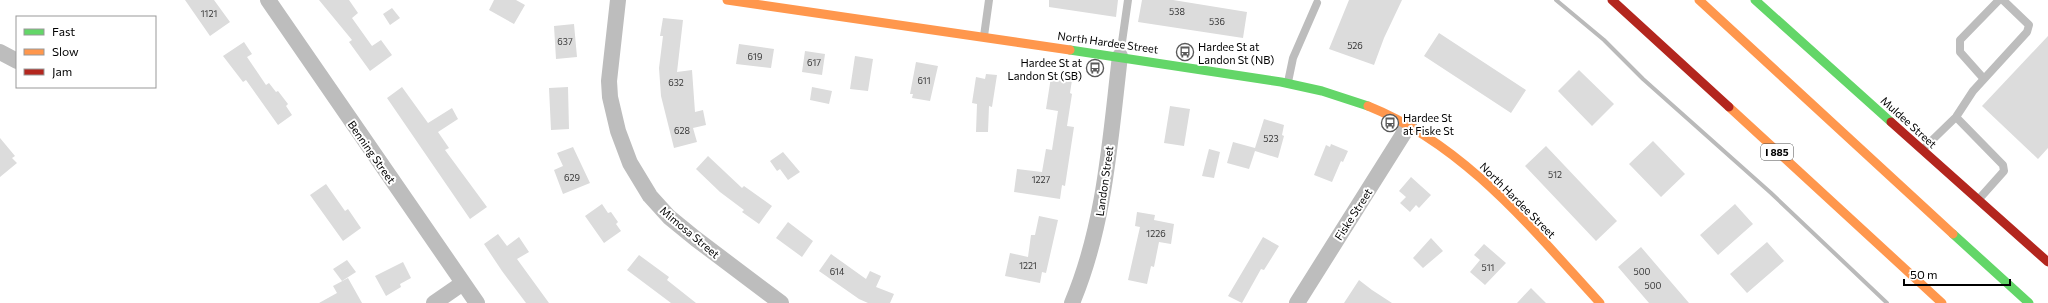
<svg xmlns="http://www.w3.org/2000/svg" width="2048" height="303" viewBox="0 0 2048 303" font-family="Commissioner,sans-serif">
<rect width="100%" height="100%" fill="#fff"/>
<g fill="none" stroke-linecap="round" stroke-linejoin="round">
<path stroke="#bababa" stroke-width="4" d="M 1556,0 L 1604,40 L 1643,79 L 1771,193 L 1887,303"/>
</g>
<path fill="#dcdcdc" d="M 185,0 L 214,0 L 230,22 L 210,36 Z
M 319,0 L 349,0 L 358,13 L 352,18 L 372,46 L 381,40 L 392,55 L 370,71 L 349,42 L 352,40 Z
M 494,0 L 516,0 L 525,5 L 514,24 L 489,10 Z
M 1049,0 L 1118,0 L 1116,17 L 1049,7 Z
M 1142,0 L 1173,0 L 1247,12 L 1243,38 L 1138,22 Z
M 1349,0 L 1402,0 L 1384,38 L 1374,65 L 1329,49 Z
M 392,8 L 400,18 L 390,25 L 383,14 Z
M 663,18 L 683,20 L 677,72 L 692,70 L 695,112 L 703,110 L 706,125 L 693,128 L 697,142 L 674,148 L 661,96 L 659,68 L 663,36 L 660,36 Z
M 574,24 L 577,57 L 556,59 L 554,26 Z
M 1439,33 L 1526,90 L 1511,113 L 1424,56 Z
M 2048,36 L 2048,148 L 2038,159 L 1982,106 Z
M 244,42 L 252,54 L 247,57 L 266,85 L 269,83 L 276,92 L 278,91 L 288,104 L 286,106 L 292,115 L 278,125 L 246,80 L 243,82 L 223,56 Z
M 739,44 L 774,49 L 771,68 L 736,64 Z
M 805,51 L 825,54 L 822,75 L 802,72 Z
M 855,56 L 873,59 L 868,91 L 850,89 Z
M 916,62 L 938,66 L 930,101 L 912,98 L 913,94 L 910,94 Z
M 1579,70 L 1614,104 L 1592,126 L 1558,91 Z
M 986,74 L 997,75 L 992,107 L 989,106 L 988,132 L 976,132 L 977,104 L 972,103 L 976,77 L 985,79 Z
M 1051,77 L 1072,80 L 1070,93 L 1072,94 L 1067,126 L 1074,127 L 1065,186 L 1062,185 L 1060,199 L 1014,192 L 1017,169 L 1042,172 L 1046,149 L 1052,150 L 1058,111 L 1046,109 Z
M 402,87 L 428,123 L 452,108 L 458,119 L 438,132 L 449,148 L 445,150 L 487,207 L 470,219 L 387,98 Z
M 568,87 L 569,129 L 551,130 L 549,88 Z
M 812,87 L 832,91 L 829,104 L 810,100 Z
M 1170,106 L 1190,109 L 1184,146 L 1164,143 Z
M 1264,119 L 1284,125 L 1282,135 L 1284,136 L 1278,158 L 1255,151 L 1249,169 L 1227,163 L 1233,142 L 1255,148 Z
M 0,138 L 15,156 L 12,158 L 17,163 L 0,177 Z
M 1653,141 L 1685,174 L 1661,197 L 1629,164 Z
M 1331,144 L 1348,151 L 1343,162 L 1341,161 L 1332,182 L 1314,175 L 1326,145 L 1330,147 Z
M 1546,146 L 1617,221 L 1596,241 L 1525,166 Z
M 573,147 L 590,183 L 563,194 L 554,170 L 563,166 L 557,153 Z
M 1209,149 L 1220,152 L 1214,178 L 1202,176 Z
M 783,152 L 800,172 L 788,180 L 780,169 L 777,171 L 770,161 Z
M 708,156 L 742,188 L 744,186 L 772,206 L 759,224 L 742,212 L 744,210 L 720,192 L 696,169 Z
M 1411,177 L 1431,195 L 1419,208 L 1416,205 L 1410,212 L 1400,203 L 1406,197 L 1399,191 Z
M 326,184 L 345,211 L 348,209 L 361,228 L 343,241 L 310,195 Z
M 602,204 L 608,213 L 611,212 L 618,222 L 616,224 L 621,231 L 604,243 L 585,216 Z
M 1735,204 L 1753,224 L 1718,255 L 1700,235 Z
M 1137,212 L 1155,215 L 1154,220 L 1174,224 L 1171,244 L 1159,242 L 1154,267 L 1151,266 L 1147,284 L 1128,280 L 1140,227 L 1135,226 Z
M 1039,216 L 1058,220 L 1046,273 L 1042,272 L 1040,283 L 1005,276 L 1010,253 L 1028,257 L 1031,235 L 1035,235 Z
M 788,222 L 813,241 L 802,257 L 776,238 Z
M 498,234 L 507,246 L 519,237 L 529,252 L 517,259 L 549,303 L 526,303 L 502,271 L 484,244 Z
M 1263,237 L 1279,246 L 1264,270 L 1261,269 L 1242,303 L 1228,296 Z
M 1431,238 L 1443,251 L 1423,268 L 1413,258 Z
M 1767,242 L 1784,261 L 1747,293 L 1730,274 Z
M 1484,244 L 1506,263 L 1485,285 L 1470,272 L 1480,260 L 1474,255 Z
M 1641,247 L 1689,303 L 1649,303 L 1618,267 Z
M 831,254 L 866,279 L 870,271 L 881,276 L 876,287 L 894,294 L 890,303 L 868,303 L 859,299 L 819,271 Z
M 639,255 L 669,277 L 667,280 L 696,303 L 671,303 L 627,270 Z
M 347,260 L 356,272 L 342,281 L 333,269 Z
M 403,262 L 411,278 L 400,284 L 401,287 L 386,296 L 375,276 Z
M 348,278 L 362,303 L 319,303 L 337,293 L 333,286 Z
M 1359,280 L 1372,290 L 1392,303 L 1344,303 Z
M 1531,288 L 1546,303 L 1517,303 Z"/>
<g fill="none" stroke-linecap="round" stroke-linejoin="round">
<path stroke="#bdbdbd" stroke-width="8" d="M 984,36 L 989,0
M 1120,56 L 1128,0
M 1984,79 L 1960,52 L 1960,40 L 1999,0
M 1288,82 L 1293,58 L 1317,3
M 1956,117 L 2003,165 L 2004,171 L 1979,199
M 1923,149 L 1956,117 L 1973,91 L 2027,32 L 2029,25 L 2003,0"/>
<path stroke="#bdbdbd" stroke-width="16" d="M 268,0 L 477,303
M 618,0 L 609,81 L 610,97 L 618,131 L 630,163 L 650,196 L 669,217 L 696,239 L 781,303
M 0,52 L 17,61
M 434,303 L 463,283
M 1072,303 C 1105,225 1110,140 1120,56
M 1297,303 L 1409,125"/>
<path stroke="#63d668" stroke-width="9" d="M 1755,0 L 1891,122
M 1070,50 L 1281,82 L 1322,91 L 1368,106
M 1953,234 L 2029,303"/>
<path stroke="#ff974d" stroke-width="9" d="M 727,0 L 1070,50
M 1699,0 L 1953,234
M 1368,106 C 1465,145 1531,228 1600,303
M 1729,107 L 1942,303"/>
<path stroke="#b3261e" stroke-width="9" d="M 1612,0 L 1729,107
M 1891,122 L 2048,262"/>
</g>
<defs>
<g id="bus-ring" transform="scale(0.9)"><circle r="9.5" fill="#fff" stroke="#595959" stroke-width="1.5"/><path d="M-5-6H5V4H4V6H2V4H-2V6H-4V4H-5ZM-3.5-4V0h7V-4ZM-3.5 1.2v1.5H-2V1.2ZM2 1.2v1.5H3.5V1.2Z" fill="#595959"/></g>
</defs>
<g fill-rule="evenodd">
<use href="#bus-ring" x="1185" y="52"/>
<use href="#bus-ring" x="1095" y="68"/>
<use href="#bus-ring" x="1390" y="123"/>
</g>
<g text-anchor="middle" dominant-baseline="central" stroke-width="4" stroke-linejoin="round" paint-order="stroke">
<g font-size="9" fill="#373737">
<text x="1177" y="11">538</text>
<text x="209" y="13">1121</text>
<text x="1217" y="21">536</text>
<text x="565" y="41">637</text>
<text x="1355" y="45">526</text>
<text x="755" y="56">619</text>
<text x="814" y="62">617</text>
<text x="924" y="80">611</text>
<text x="676" y="82">632</text>
<text x="682" y="130">628</text>
<text x="1271" y="138">523</text>
<text x="1555" y="174">512</text>
<text x="572" y="177">629</text>
<text x="1041" y="179">1227</text>
<text x="1156" y="233">1226</text>
<text x="1028" y="265">1221</text>
<text x="1488" y="267">511</text>
<text x="837" y="271">614</text>
<text x="1642" y="271">500</text>
<text x="1653" y="285">500</text>
</g>
<rect fill="#fff" stroke="#4c4c4c" stroke-width="1" x="1761" y="144" width="32" height="16" rx="3"/>
<g font-size="10" font-weight="bold" fill="#000">
<text x="1777" y="152">I 885</text>
</g>
<g font-size="11" fill="#000" stroke="#fff">
<text transform="translate(1108 42) rotate(8)">North Hardee Street</text>
<text transform="translate(1909 122) rotate(42)">Muldee Street</text>
<text transform="translate(372 152) rotate(55)">Benning Street</text>
<text transform="translate(1104 181) rotate(-82)">Landon Street</text>
<text transform="translate(1518 200) rotate(45)">North Hardee Street</text>
<text transform="translate(1353 214) rotate(-57)">Fiske Street</text>
<text transform="translate(690 232) rotate(40)">Mimosa Street</text>
</g>
<g font-size="11" fill="#000" stroke="#fff" text-anchor="start">
<text x="1198" y="46">Hardee St at<tspan x="1198" dy="13">Landon St (NB)</tspan></text>
<text x="1082" y="62" text-anchor="end">Hardee St at<tspan x="1082" dy="13">Landon St (SB)</tspan></text>
<text x="1403" y="117">Hardee St<tspan x="1403" dy="13">at Fiske St</tspan></text>
</g>
</g>
<rect x="16" y="16" width="140" height="72" fill="#ffffff" stroke="#999999"/>
<rect x="24" y="29" width="20" height="6" fill="#63d668" stroke="#999999"/>
<text x="52" y="36" font-size="12" fill="#000000">Fast</text>
<rect x="24" y="49" width="20" height="6" fill="#ff974d" stroke="#999999"/>
<text x="52" y="56" font-size="12" fill="#000000">Slow</text>
<rect x="24" y="69" width="20" height="6" fill="#b3261e" stroke="#999999"/>
<text x="52" y="76" font-size="12" fill="#000000">Jam</text>
<path d="M1904 279v6h106v-6" fill="none" stroke="#000000" stroke-width="2"/>
<text x="1910" y="279" font-size="12" fill="#000000" stroke="#ffffff" stroke-width="3" paint-order="stroke">50 m</text>
</svg>
